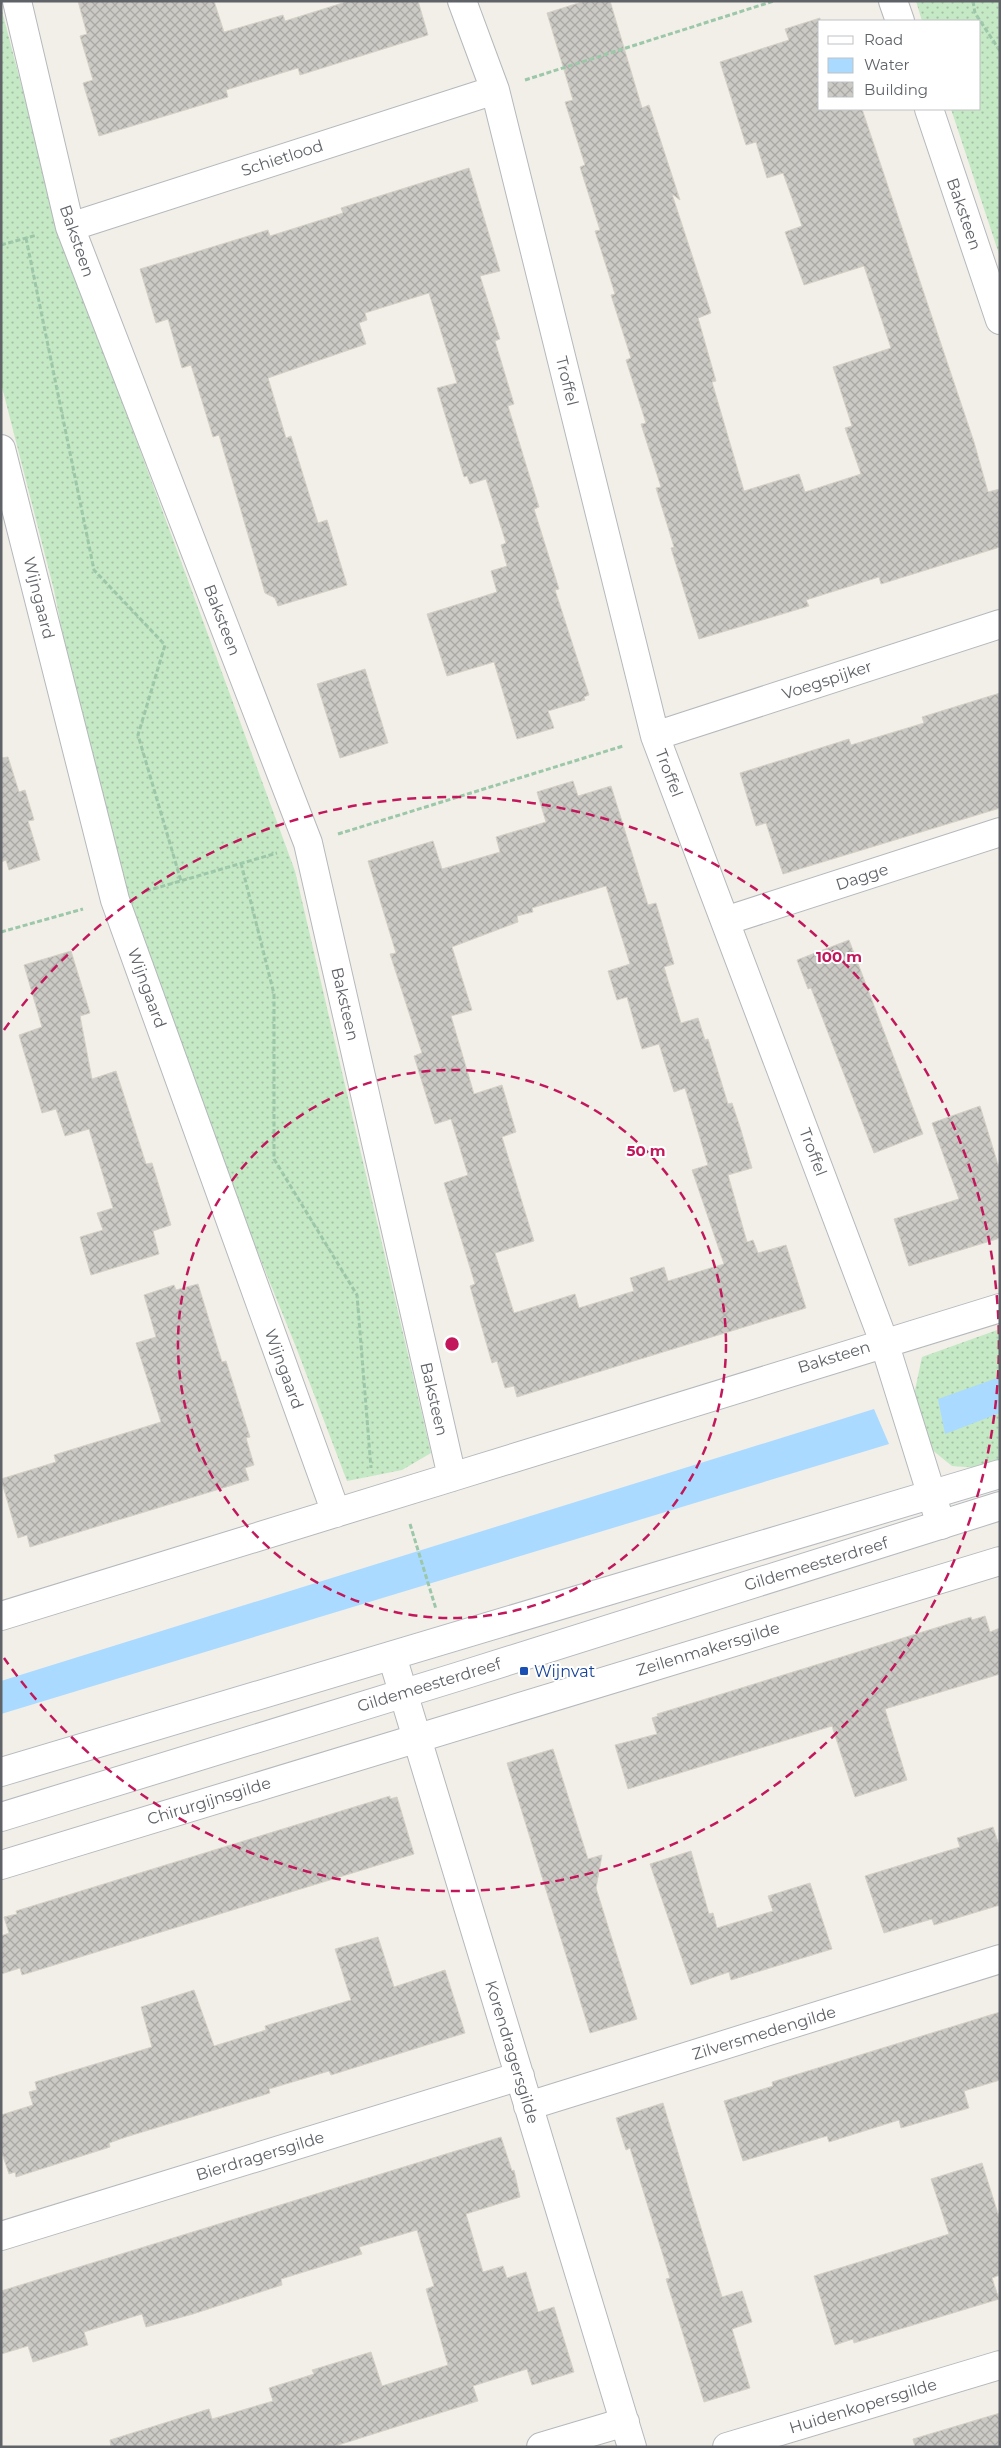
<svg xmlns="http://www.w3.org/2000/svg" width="1001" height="2448" viewBox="0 0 1001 2448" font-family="Montserrat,sans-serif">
<defs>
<pattern id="grass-dots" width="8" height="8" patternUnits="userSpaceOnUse" patternTransform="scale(1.25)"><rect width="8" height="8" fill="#c5e8c5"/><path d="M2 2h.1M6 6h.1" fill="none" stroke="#a3c0a4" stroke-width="1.8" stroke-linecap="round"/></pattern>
<pattern id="building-cross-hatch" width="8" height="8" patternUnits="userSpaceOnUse" patternTransform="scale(1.25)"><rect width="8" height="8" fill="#cccac5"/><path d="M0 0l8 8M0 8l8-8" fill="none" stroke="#a9a8a4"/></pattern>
</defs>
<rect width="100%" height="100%" fill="#f1efe8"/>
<path fill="url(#grass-dots)" d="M 916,1 L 1000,1 L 1000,257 L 951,109 L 980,109 L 980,21 L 922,21 Z
M 1,7 L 52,203 L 87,306 L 295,871 L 431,1453 L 402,1470 L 347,1481 L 296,1347 L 115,900 L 54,590 L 1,383 Z
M 1000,1329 L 1000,1462 L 980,1468 L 952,1466 L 931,1449 L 914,1395 L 922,1357 Z"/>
<path fill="#aadaff" d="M 1000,1377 L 1000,1413 L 945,1434 L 938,1399 Z
M 874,1409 L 889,1444 L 1,1714 L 1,1681 Z"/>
<path fill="url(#building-cross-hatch)" stroke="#d6d1c6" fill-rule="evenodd" d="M 78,1 L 214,1 L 224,32 L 283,15 L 285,21 L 349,1 L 418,1 L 428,35 L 300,75 L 298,68 L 226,90 L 228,97 L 99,136 L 83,83 L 93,80 L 80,36 L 87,34 Z
M 585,1 L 610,1 L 642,108 L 649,105 L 680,200 L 672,194 L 711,313 L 698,318 L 716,381 L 712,382 L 744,491 L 799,474 L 805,492 L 861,474 L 845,428 L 852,426 L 833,367 L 891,348 L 864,266 L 804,285 L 785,232 L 802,226 L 783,173 L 767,178 L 756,142 L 746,145 L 720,62 L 789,40 L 785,29 L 820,18 L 820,109 L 862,109 L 974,442 L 988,492 L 1000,489 L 1000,547 L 881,584 L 879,577 L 806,600 L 809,606 L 699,639 L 671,548 L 674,547 L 656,488 L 661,487 L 641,424 L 646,423 L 626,360 L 631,358 L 611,295 L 615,294 L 595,231 L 600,230 L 580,167 L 585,165 L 565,102 L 573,100 L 547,13 Z
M 469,168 L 500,271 L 480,276 L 500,339 L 495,341 L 514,404 L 508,406 L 539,507 L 534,509 L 559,589 L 555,590 L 589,695 L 584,697 L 585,700 L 548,711 L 554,728 L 517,739 L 494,662 L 447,676 L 427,614 L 497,592 L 491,571 L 507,566 L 501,545 L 506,543 L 486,479 L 470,484 L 467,476 L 464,477 L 437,388 L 457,383 L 429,293 L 365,313 L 367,320 L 359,323 L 366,344 L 268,378 L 286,438 L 291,436 L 318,523 L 327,520 L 347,585 L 278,606 L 275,598 L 265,593 L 219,435 L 213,437 L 191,365 L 182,368 L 168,319 L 156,323 L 140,269 L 268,230 L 270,236 L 343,213 L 341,208 Z
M 365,669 L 388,743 L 340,758 L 317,684 Z
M 1000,693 L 1000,808 L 783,874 L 766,823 L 756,826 L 740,773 L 849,739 L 851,745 L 924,723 L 922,717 Z
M 8,757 L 19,792 L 25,790 L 34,820 L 28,821 L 40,860 L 9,870 L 6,860 L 1,862 L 1,758 Z
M 573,781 L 578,796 L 611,786 L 648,905 L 656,903 L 674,964 L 664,967 L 681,1023 L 698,1018 L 705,1040 L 708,1039 L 728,1104 L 732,1103 L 740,1127 L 752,1168 L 728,1175 L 747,1242 L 753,1240 L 758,1253 L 786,1245 L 806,1308 L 517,1397 L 514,1386 L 505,1388 L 497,1361 L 492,1363 L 470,1286 L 475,1284 L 444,1183 L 468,1175 L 451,1119 L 435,1124 L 414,1056 L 422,1053 L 390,954 L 396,953 L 368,861 L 433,841 L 442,869 L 500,852 L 496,837 L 546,822 L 537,792 ZM 606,886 L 630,964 L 608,971 L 617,1000 L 627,997 L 642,1049 L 659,1044 L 674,1092 L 685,1088 L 708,1165 L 692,1170 L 724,1264 L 668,1281 L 664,1267 L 630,1278 L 634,1291 L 579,1308 L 575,1294 L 514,1313 L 495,1253 L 534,1241 L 502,1137 L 516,1132 L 502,1085 L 474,1094 L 451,1016 L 472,1010 L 452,947 L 518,922 L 517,916 L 533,912 L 532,908 Z
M 849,940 L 923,1134 L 874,1153 L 811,988 L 808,989 L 797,960 Z
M 71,951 L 90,1013 L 80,1016 L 92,1079 L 116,1071 L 146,1164 L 152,1163 L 171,1225 L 153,1231 L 159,1254 L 91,1275 L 80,1237 L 103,1230 L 97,1213 L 113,1208 L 89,1129 L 65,1136 L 56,1109 L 42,1113 L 19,1035 L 42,1027 L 24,965 Z
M 980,1106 L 1000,1171 L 1000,1238 L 909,1266 L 894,1219 L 959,1199 L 932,1123 Z
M 198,1284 L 222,1362 L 226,1361 L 250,1437 L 246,1438 L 254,1465 L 245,1468 L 249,1480 L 30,1547 L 27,1535 L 18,1538 L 1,1479 L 56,1462 L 54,1455 L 161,1422 L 136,1343 L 156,1337 L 144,1295 L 174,1285 L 176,1290 Z
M 985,1616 L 990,1632 L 1000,1628 L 1000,1674 L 885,1709 L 907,1780 L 855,1797 L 832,1726 L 628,1789 L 615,1745 L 657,1734 L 652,1718 L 658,1716 L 657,1714 L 971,1617 L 972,1620 Z
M 553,1749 L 588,1859 L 602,1855 L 596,1888 L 637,2019 L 590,2033 L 507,1763 Z
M 390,1796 L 390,1799 L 397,1797 L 414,1854 L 22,1975 L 20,1968 L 1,1974 L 1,1936 L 9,1933 L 4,1917 L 17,1914 L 16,1911 Z
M 993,1827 L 1000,1848 L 1000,1905 L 934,1925 L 932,1919 L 884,1933 L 865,1876 L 960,1847 L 957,1838 Z
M 691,1851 L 709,1914 L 713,1913 L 717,1928 L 773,1911 L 768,1896 L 810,1883 L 832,1949 L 731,1980 L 729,1972 L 691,1985 L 650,1864 Z
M 378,1937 L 394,1987 L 445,1970 L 465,2033 L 331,2075 L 329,2071 L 269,2089 L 270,2093 L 126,2137 L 109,2143 L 110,2147 L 16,2177 L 15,2172 L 9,2174 L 1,2150 L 1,2115 L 33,2105 L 29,2092 L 37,2090 L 35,2082 L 152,2047 L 141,2007 L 194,1990 L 214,2046 L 266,2030 L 265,2026 L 351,2000 L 335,1949 Z
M 1000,2012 L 1000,2080 L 964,2091 L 969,2108 L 901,2128 L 899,2120 L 829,2142 L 827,2136 L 743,2161 L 724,2101 L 773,2086 L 772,2082 Z
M 663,2103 L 722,2297 L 742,2291 L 752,2322 L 732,2329 L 750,2388 L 704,2402 L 666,2279 L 670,2278 L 630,2148 L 626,2150 L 616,2118 Z
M 501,2137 L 512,2171 L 514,2170 L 520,2197 L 466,2214 L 483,2272 L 503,2266 L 507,2278 L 526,2272 L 538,2312 L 554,2307 L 574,2372 L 532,2385 L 527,2369 L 473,2386 L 478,2401 L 332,2447 L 111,2447 L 110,2440 L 209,2409 L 212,2419 L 273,2401 L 269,2388 L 314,2374 L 312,2370 L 371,2352 L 382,2386 L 448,2365 L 426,2289 L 434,2286 L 417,2230 L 359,2247 L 362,2254 L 281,2279 L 282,2285 L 193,2314 L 146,2327 L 142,2314 L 84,2332 L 88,2345 L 33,2362 L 28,2346 L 1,2354 L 1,2291 Z
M 982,2163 L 1000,2220 L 1000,2275 L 992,2278 L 999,2299 L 854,2343 L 853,2339 L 835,2345 L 814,2276 L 949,2234 L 931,2179 Z
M 1000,2413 L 1000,2447 L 915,2447 L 913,2439 Z"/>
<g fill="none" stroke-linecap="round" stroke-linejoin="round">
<g stroke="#b5b8bc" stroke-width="30">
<path id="street" d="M 17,1 L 70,227 L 308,843 L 452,1477 L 1000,1308
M 462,1 L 495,90 L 655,736 L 884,1342 L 941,1525
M 893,1 L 900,21
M 929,109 L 1000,320
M 70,227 L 495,90
M 1,449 L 115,900 L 336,1513
M 655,736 L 1000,624
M 725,921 L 1000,832
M 1,1616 L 452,1477
M 392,1656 L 632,2447
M 1,1865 L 1000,1561
M 528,2106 L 1000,1959
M 1,2236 L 520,2076
M 541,2447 L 625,2422
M 727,2447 L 1000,2365"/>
</g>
<g stroke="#b6babf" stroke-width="30">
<path id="secondary" d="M 1,1772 L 1000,1474
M 1,1817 L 460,1676 L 1000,1506"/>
</g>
<path stroke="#9cc7a9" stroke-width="3" stroke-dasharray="5 2.5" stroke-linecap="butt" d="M 973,1 L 975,13 L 1000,51
M 525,80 L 774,1
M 26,238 L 94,570 L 165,645 L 138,735 L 181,881
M 1,245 L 37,235
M 338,834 L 623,746
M 241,863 L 274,994 L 274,1159 L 357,1295 L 371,1468
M 146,891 L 277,853
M 1,932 L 83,909
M 410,1524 L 436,1609"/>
<use href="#street" stroke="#fff" stroke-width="28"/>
<use href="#secondary" stroke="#fff" stroke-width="28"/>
</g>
<g fill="none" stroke="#c2185b" stroke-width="2.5" stroke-dasharray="9 6">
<circle cx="452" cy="1344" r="274"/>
<path d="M4 1030A547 547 0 1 1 4 1658"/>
</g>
<rect fill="#1a4fb4" stroke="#fff" stroke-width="2" x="519" y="1666" width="10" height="10" rx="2.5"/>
<g text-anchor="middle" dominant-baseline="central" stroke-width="4" stroke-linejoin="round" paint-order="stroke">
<g font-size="16" fill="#5f6368" stroke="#fff">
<text transform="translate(282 158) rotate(-18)">Schietlood</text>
<text transform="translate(964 214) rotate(71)">Baksteen</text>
<text transform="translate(77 241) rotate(71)">Baksteen</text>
<text transform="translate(567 381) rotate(76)">Troffel</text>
<text transform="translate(39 598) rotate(76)">Wijngaard</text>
<text transform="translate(222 620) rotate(69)">Baksteen</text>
<text transform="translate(827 680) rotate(-18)">Voegspijker</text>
<text transform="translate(669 773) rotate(69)">Troffel</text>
<text transform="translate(862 877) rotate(-18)">Dagge</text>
<text transform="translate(147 988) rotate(70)">Wijngaard</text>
<text transform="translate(345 1004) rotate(77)">Baksteen</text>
<text transform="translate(813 1152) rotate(69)">Troffel</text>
<text transform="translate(834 1357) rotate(-17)">Baksteen</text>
<text transform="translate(284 1369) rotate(70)">Wijngaard</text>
<text transform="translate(434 1399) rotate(77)">Baksteen</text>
<text transform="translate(816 1564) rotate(-17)">Gildemeesterdreef</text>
<text transform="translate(708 1649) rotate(-17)">Zeilenmakersgilde</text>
<text transform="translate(429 1685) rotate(-17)">Gildemeesterdreef</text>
<text transform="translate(209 1801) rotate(-17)">Chirurgijnsgilde</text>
<text transform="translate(764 2033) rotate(-17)">Zilversmedengilde</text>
<text transform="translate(512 2052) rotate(73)">Korendragersgilde</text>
<text transform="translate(260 2156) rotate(-17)">Bierdragersgilde</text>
<text transform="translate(863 2406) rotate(-17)">Huidenkopersgilde</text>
</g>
<g font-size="16" fill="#164399" stroke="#fff" text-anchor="start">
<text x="534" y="1671">Wijnvat</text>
</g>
</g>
<circle cx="452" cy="1344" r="8" fill="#c2185b" stroke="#fff" stroke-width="2.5"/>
<g font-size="15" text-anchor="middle" font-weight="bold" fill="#c2185b" stroke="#fff" stroke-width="4" stroke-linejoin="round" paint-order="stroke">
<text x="839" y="962">100 m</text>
<text x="646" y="1156">50 m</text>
</g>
<rect width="1001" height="2448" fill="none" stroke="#5f6368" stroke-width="5"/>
<rect x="818" y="20" width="162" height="90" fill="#ffffff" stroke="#bfc1c3"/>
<rect x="828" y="36" width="25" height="8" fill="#ffffff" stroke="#bfc1c3"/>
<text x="864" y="45" font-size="15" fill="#5f6368">Road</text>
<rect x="828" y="58" width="25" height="15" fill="#aadaff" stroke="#bfc1c3"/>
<text x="864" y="70" font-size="15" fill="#5f6368">Water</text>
<rect x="828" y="82" width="25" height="15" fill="url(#building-cross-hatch)" stroke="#bfc1c3"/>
<text x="864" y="95" font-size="15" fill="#5f6368">Building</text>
</svg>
